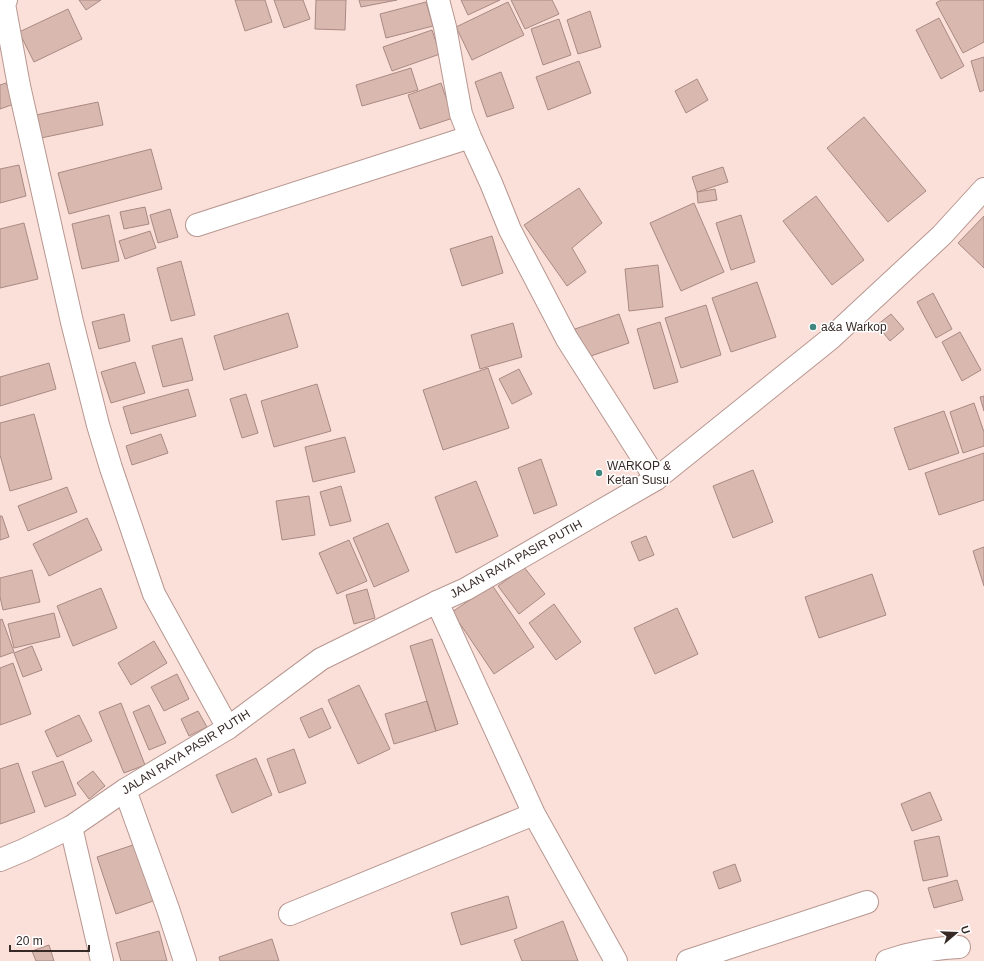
<svg xmlns="http://www.w3.org/2000/svg" width="984" height="961" viewBox="0 0 984 961" font-family="Arial,sans-serif">
<rect width="100%" height="100%" fill="#fbdfd9"/>
<path fill="#d9b8b0" stroke="#a98a83" d="M 79,0 L 101,0 L 86,10 Z
M 235,0 L 265,0 L 272,22 L 245,31 Z
M 274,0 L 303,0 L 310,19 L 284,28 Z
M 316,0 L 346,0 L 345,30 L 315,29 Z
M 359,0 L 397,0 L 361,7 Z
M 461,0 L 500,0 L 468,15 Z
M 511,0 L 552,0 L 559,14 L 525,29 Z
M 941,0 L 984,0 L 984,42 L 963,53 L 936,3 Z
M 426,2 L 433,26 L 386,38 L 380,14 Z
M 508,2 L 524,35 L 472,60 L 456,27 Z
M 68,9 L 82,39 L 34,62 L 19,32 Z
M 590,11 L 601,47 L 578,54 L 567,20 Z
M 939,18 L 964,66 L 941,79 L 916,30 Z
M 559,19 L 571,55 L 543,65 L 531,29 Z
M 432,30 L 440,54 L 392,71 L 383,47 Z
M 984,57 L 984,90 L 980,92 L 971,61 Z
M 579,61 L 591,93 L 548,110 L 536,77 Z
M 411,68 L 418,90 L 362,106 L 356,85 Z
M 501,72 L 514,108 L 487,117 L 475,82 Z
M 697,79 L 708,100 L 686,113 L 675,91 Z
M 6,83 L 14,104 L 0,109 L 0,85 Z
M 441,83 L 453,118 L 420,129 L 408,95 Z
M 98,102 L 103,125 L 41,138 L 36,115 Z
M 864,117 L 926,191 L 888,222 L 827,148 Z
M 151,149 L 162,189 L 69,214 L 58,173 Z
M 19,165 L 26,196 L 0,203 L 0,169 Z
M 723,167 L 728,182 L 697,192 L 692,177 Z
M 579,188 L 602,223 L 572,248 L 586,272 L 567,286 L 524,225 Z
M 715,189 L 717,200 L 698,203 L 697,192 Z
M 816,196 L 864,260 L 832,285 L 783,221 Z
M 694,203 L 724,272 L 681,291 L 650,223 Z
M 145,207 L 149,224 L 124,229 L 120,212 Z
M 170,209 L 178,237 L 158,243 L 150,215 Z
M 109,215 L 119,261 L 82,269 L 72,224 Z
M 741,215 L 755,262 L 731,270 L 716,223 Z
M 984,216 L 984,268 L 958,243 Z
M 24,223 L 38,279 L 0,288 L 0,229 Z
M 150,231 L 156,248 L 125,259 L 119,241 Z
M 492,236 L 503,273 L 462,286 L 450,249 Z
M 181,261 L 195,315 L 171,321 L 157,268 Z
M 658,265 L 663,307 L 629,311 L 625,269 Z
M 757,282 L 776,337 L 731,352 L 712,298 Z
M 933,293 L 952,329 L 936,338 L 917,302 Z
M 706,305 L 721,355 L 681,368 L 665,318 Z
M 288,313 L 298,347 L 224,370 L 214,336 Z
M 124,314 L 130,341 L 99,349 L 92,322 Z
M 619,314 L 629,343 L 585,358 L 575,329 Z
M 891,314 L 904,329 L 890,341 L 877,325 Z
M 660,322 L 678,382 L 654,389 L 637,329 Z
M 513,323 L 522,357 L 480,369 L 471,335 Z
M 960,332 L 981,370 L 962,381 L 942,342 Z
M 182,338 L 193,380 L 163,387 L 152,346 Z
M 135,362 L 145,393 L 111,403 L 101,372 Z
M 49,363 L 56,389 L 0,406 L 0,377 Z
M 488,368 L 509,428 L 443,450 L 423,390 Z
M 519,369 L 532,394 L 512,404 L 499,379 Z
M 317,384 L 331,431 L 274,447 L 261,401 Z
M 188,389 L 196,416 L 131,434 L 123,407 Z
M 246,394 L 258,433 L 242,438 L 230,399 Z
M 984,396 L 984,411 L 980,397 Z
M 974,403 L 984,432 L 984,446 L 963,453 L 950,412 Z
M 944,411 L 959,453 L 909,470 L 894,428 Z
M 34,414 L 52,479 L 10,491 L 0,455 L 0,423 Z
M 161,434 L 168,453 L 132,465 L 126,446 Z
M 345,437 L 355,472 L 313,482 L 305,447 Z
M 984,453 L 984,500 L 939,515 L 925,473 Z
M 541,459 L 557,505 L 534,514 L 518,468 Z
M 753,470 L 773,522 L 733,538 L 713,486 Z
M 476,481 L 498,536 L 456,553 L 435,497 Z
M 341,486 L 351,521 L 330,526 L 320,492 Z
M 67,487 L 77,512 L 28,531 L 18,506 Z
M 309,496 L 315,535 L 282,540 L 276,501 Z
M 0,516 L 2,516 L 9,537 L 0,540 Z
M 87,518 L 102,550 L 49,576 L 33,544 Z
M 388,523 L 409,571 L 374,587 L 353,538 Z
M 646,536 L 654,555 L 639,561 L 631,542 Z
M 349,540 L 367,581 L 337,594 L 319,553 Z
M 984,547 L 984,586 L 973,551 Z
M 524,567 L 545,594 L 519,614 L 498,586 Z
M 32,570 L 40,602 L 3,610 L 0,597 L 0,578 Z
M 872,574 L 886,615 L 819,638 L 805,597 Z
M 492,585 L 534,647 L 494,674 L 452,612 Z
M 101,588 L 117,628 L 73,646 L 57,606 Z
M 367,589 L 375,618 L 354,624 L 346,595 Z
M 554,604 L 581,642 L 556,660 L 529,623 Z
M 677,608 L 698,654 L 655,674 L 634,628 Z
M 54,613 L 60,637 L 14,648 L 8,624 Z
M 2,619 L 14,652 L 0,657 L 0,620 Z
M 432,639 L 458,724 L 436,731 L 410,646 Z
M 154,641 L 167,663 L 131,685 L 118,663 Z
M 32,646 L 42,670 L 23,677 L 14,653 Z
M 13,663 L 31,714 L 0,725 L 0,668 Z
M 177,674 L 189,699 L 164,711 L 151,687 Z
M 359,685 L 390,749 L 358,764 L 328,700 Z
M 427,701 L 436,731 L 394,744 L 385,714 Z
M 121,703 L 145,765 L 124,773 L 99,712 Z
M 149,705 L 166,743 L 149,750 L 133,712 Z
M 322,708 L 331,728 L 309,738 L 300,718 Z
M 198,711 L 207,727 L 189,736 L 181,719 Z
M 79,715 L 92,741 L 57,757 L 45,731 Z
M 294,749 L 306,783 L 279,793 L 267,759 Z
M 256,758 L 272,795 L 232,813 L 216,775 Z
M 63,761 L 76,795 L 45,807 L 32,772 Z
M 18,763 L 35,812 L 0,824 L 0,769 Z
M 93,771 L 105,786 L 89,799 L 77,783 Z
M 930,792 L 942,820 L 912,831 L 901,804 Z
M 939,836 L 948,876 L 923,881 L 914,841 Z
M 136,844 L 156,900 L 116,914 L 97,857 Z
M 735,864 L 741,881 L 719,889 L 713,872 Z
M 957,880 L 963,900 L 934,908 L 928,888 Z
M 508,896 L 517,928 L 461,945 L 451,913 Z
M 563,921 L 578,961 L 522,961 L 514,940 Z
M 159,931 L 167,961 L 121,961 L 116,943 Z
M 272,939 L 279,961 L 220,961 L 219,957 Z
M 49,945 L 54,961 L 36,961 L 32,951 Z"/>
<g fill="none" stroke-linecap="round" stroke-linejoin="round">
<g stroke="#b79790" stroke-width="24">
<path id="street" d="M 6,0 L 4,4 L 19,86 L 72,322 L 98,425 L 111,468 L 154,594 L 228,728
M 438,0 L 445,27 L 461,114 L 470,137 L 491,183 L 510,230 L 567,339 L 656,479
M 197,225 L 470,137
M 437,602 L 534,814 L 616,961
M 125,790 L 168,909 L 185,961
M 71,827 L 102,961
M 290,914 L 534,814
M 688,961 L 867,902
M 887,961 C 910,953 935,948 959,947"/>
</g>
<g stroke="#b79790" stroke-width="24">
<path id="secondary" d="M 0,860 L 24,850 L 71,827 L 125,790 L 228,728 L 321,659 L 437,602 L 466,589 L 656,479 L 830,339 L 942,235 L 984,189"/>
</g>
<use href="#street" stroke="#fff" stroke-width="22"/>
<use href="#secondary" stroke="#fff" stroke-width="22"/>
</g>
<g fill="#40877f" stroke="#fff" stroke-width="1.5">
<circle cx="813" cy="327" r="4"/>
<circle cx="599" cy="473" r="4"/>
</g>
<g text-anchor="middle" dominant-baseline="central" stroke-width="3" stroke-linejoin="round" paint-order="stroke">
<g font-size="12" fill="#362926" stroke="#fff" text-anchor="start">
<text x="821" y="327">a&amp;a Warkop</text>
<text x="607" y="466">WARKOP &amp;<tspan x="607" dy="14">Ketan Susu</tspan></text>
</g>
<g font-size="12" fill="#362926" stroke="#fff">
<text transform="translate(516 559) rotate(-29)">JALAN RAYA PASIR PUTIH</text>
<text transform="translate(186 752) rotate(-32)">JALAN RAYA PASIR PUTIH</text>
</g>
</g>
<g transform="translate(956 933) rotate(71)" stroke="#ffffff" stroke-width="3" paint-order="stroke">
<path d="M0-3L7 15L0 10L-7 15Z" fill="#362926"/>
<text y="-6" font-size="11" font-weight="bold" text-anchor="middle" fill="#362926">U</text>
</g>
<path d="M10 945v6h79v-6" fill="none" stroke="#362926" stroke-width="2"/>
<text x="16" y="945" font-size="12" fill="#362926" stroke="#ffffff" stroke-width="3" paint-order="stroke">20 m</text>
</svg>
